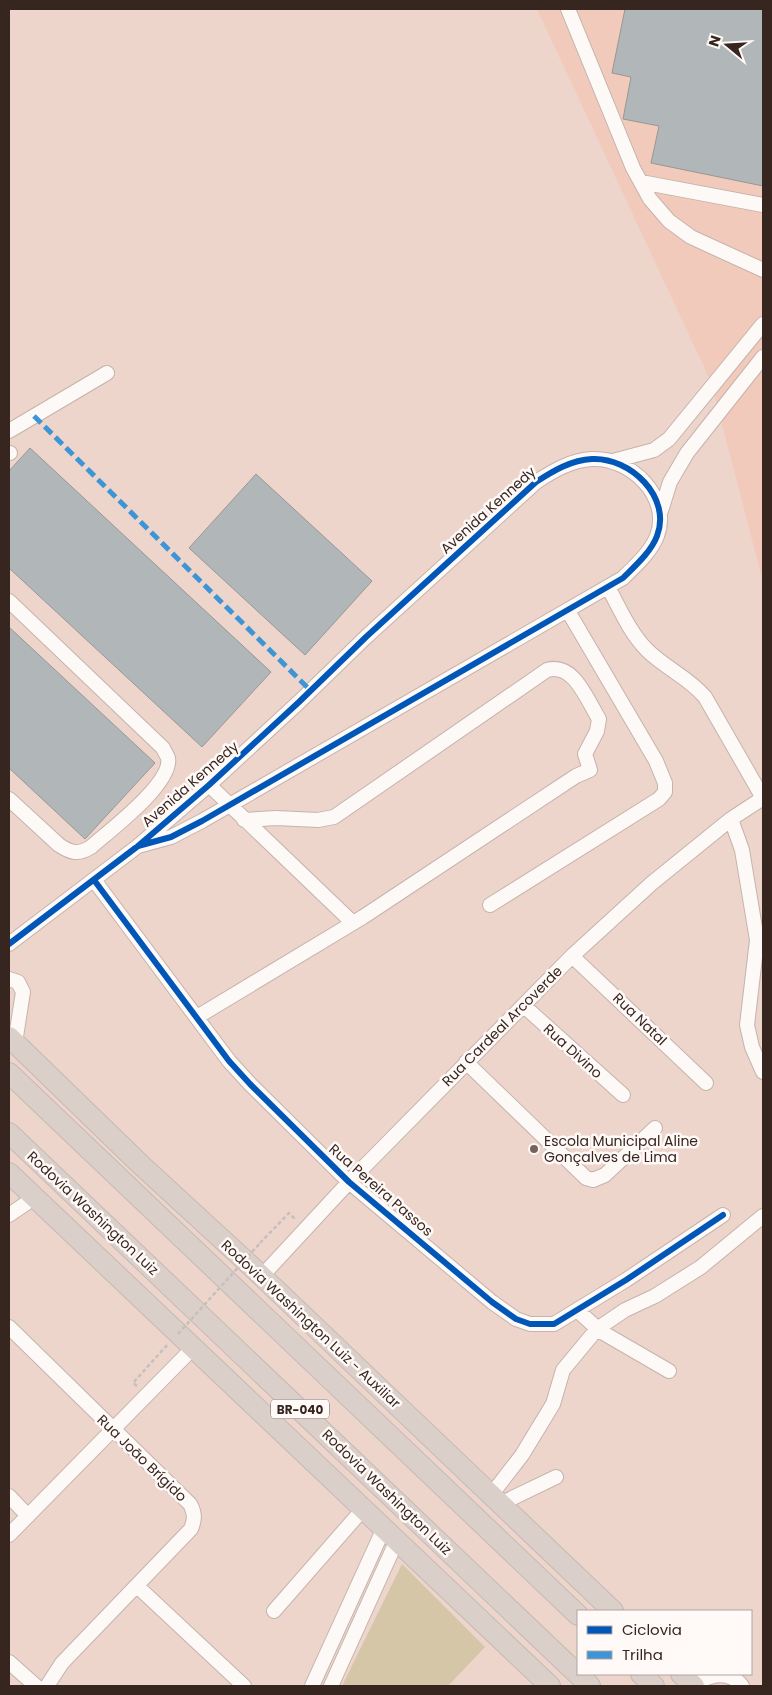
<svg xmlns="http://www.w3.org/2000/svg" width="772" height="1695" viewBox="0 0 772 1695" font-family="Poppins,sans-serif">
<rect width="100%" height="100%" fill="#edd5cc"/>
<path fill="#f1cabb" d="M 537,9 L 763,9 L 763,582 L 711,382 Z"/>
<path fill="#d4c6a7" d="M 402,1564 L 485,1647 L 448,1686 L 342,1686 Z"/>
<path fill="#b1b7b9" stroke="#999695" d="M 625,9 L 763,9 L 763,186 L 651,163 L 659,126 L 623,119 L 631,77 L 612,73 Z
M 30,448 L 271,672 L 202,747 L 9,568 L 9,471 Z
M 256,474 L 372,581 L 305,655 L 189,548 Z
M 9,627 L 155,763 L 85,839 L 9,768 Z"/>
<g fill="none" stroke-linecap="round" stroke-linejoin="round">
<g stroke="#c5b3ac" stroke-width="16">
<path id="minor" d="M 568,9 L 633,168 L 650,199 L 669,221 L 691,237 L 763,270
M 641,182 L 763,205
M 9,431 L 107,373
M 9,453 L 10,453
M 613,461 L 654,450 L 669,439 L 763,324
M 661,511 L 670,482 L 687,453 L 763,357
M 608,587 C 620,609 630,633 647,650 C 665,668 688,677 705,697 L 763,798
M 9,601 L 163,748 C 164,751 167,755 168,758 C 173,783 109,831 91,847 C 78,855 71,853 59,845 L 9,799
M 209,785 L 353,923
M 731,819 L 742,850 L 757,940 L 747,1025 L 752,1047 L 763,1072
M 94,880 L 229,1061 L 250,1084 L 349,1182 L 492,1302 L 516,1319 L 530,1324 L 554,1324 L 626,1280 L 723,1215
M 490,905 L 659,799 L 665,792 L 665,783 L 656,761 L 568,611
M 9,944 L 138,846 L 209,785 L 299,702 L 366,637 L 536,482 C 553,471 571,460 592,459 C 630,457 672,497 657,536 C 651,552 635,566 623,578 L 202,821 L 171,837 L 138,846
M 572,956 L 706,1083
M 9,979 L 18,982 L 23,992 L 15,1043
M 524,1006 L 623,1095
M 197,1017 L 363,917 L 576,776 L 590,770 L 585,754 L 597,731 L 599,719 C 587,700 574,662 547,670 L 334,817 L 318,820 L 276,818 L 244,820
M 466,1062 L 586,1178 L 593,1180 L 605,1175 L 655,1128
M 9,1215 L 34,1198
M 261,1277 L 349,1182 L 572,956 L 652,883 L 731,819 L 763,798
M 577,1310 L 600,1331 L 669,1371
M 9,1327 L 190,1504 C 195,1513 195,1519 191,1529 L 62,1663 L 47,1686
M 491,1495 L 522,1455 L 553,1404 L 563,1370 L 597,1329 L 625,1310 L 655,1296 L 701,1267 L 763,1216
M 9,1496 L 28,1516
M 500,1504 L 556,1477
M 9,1535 L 193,1348
M 137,1586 L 244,1686
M 274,1611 L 364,1508
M 9,1662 L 36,1686
M 692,1684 C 709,1676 728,1668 742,1686
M 312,1686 L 384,1528
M 331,1686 L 397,1540"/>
</g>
<g stroke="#c5b9b4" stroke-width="22">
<path id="highway" d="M 9,1037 L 140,1164 L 251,1266 L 613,1611
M 9,1073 L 578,1615
M 9,1133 L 590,1686
M 9,1173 L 550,1686
M 641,1674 L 654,1686
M 681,1674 L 694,1686"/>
</g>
<path stroke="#c8bfbc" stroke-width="2.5" stroke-dasharray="4 2.5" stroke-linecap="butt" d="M 260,1243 L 289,1213 L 296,1220
M 137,1386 L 133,1383 L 168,1344"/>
<use href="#minor" stroke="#fcf9f7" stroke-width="14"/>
<use href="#highway" stroke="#dbcfca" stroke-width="20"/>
<path stroke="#c8bfbc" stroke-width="2.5" stroke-dasharray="4 2.5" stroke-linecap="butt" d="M 178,1334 L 260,1243"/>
<path stroke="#3e95d5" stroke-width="5" stroke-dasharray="10 5" stroke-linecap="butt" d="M 34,416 L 311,691"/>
<g stroke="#fffaf8" stroke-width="9">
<path id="cycleway" d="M 94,880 L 229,1061 L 250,1084 L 349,1182 L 492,1302 L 516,1319 L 530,1324 L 554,1324 L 626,1280 L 723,1215
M 9,944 L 138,846 L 209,785 L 299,702 L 366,637 L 536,482 C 553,471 571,460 592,459 C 630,457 672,497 657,536 C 651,552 635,566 623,578 L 202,821 L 171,837 L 138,846"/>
</g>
<use href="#cycleway" stroke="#0057b8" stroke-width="6"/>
</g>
<circle fill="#76635c" stroke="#fffaf8" stroke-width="2" cx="534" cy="1149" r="5"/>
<g text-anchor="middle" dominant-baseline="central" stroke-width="5" stroke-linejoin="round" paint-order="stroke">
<rect fill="#fffaf8" stroke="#726660" stroke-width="1" x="271" y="1399.5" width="58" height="19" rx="4"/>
<g font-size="12" font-weight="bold" fill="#36261f">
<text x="300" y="1409">BR-040</text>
</g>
<g font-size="14" fill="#36261f" stroke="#fffaf8">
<text transform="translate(488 510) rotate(-42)">Avenida Kennedy</text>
<text transform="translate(190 784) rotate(-41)">Avenida Kennedy</text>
<text transform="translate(640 1019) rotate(44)">Rua Natal</text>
<text transform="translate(502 1026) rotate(-45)">Rua Cardeal Arcoverde</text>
<text transform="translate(573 1051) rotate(42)">Rua Divino</text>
<text transform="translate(381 1190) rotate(41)">Rua Pereira Passos</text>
<text transform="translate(93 1213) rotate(43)">Rodovia Washington Luiz</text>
<text transform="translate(311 1324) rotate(43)">Rodovia Washington Luiz - Auxiliar</text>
<text transform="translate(142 1458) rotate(44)">Rua João Brígido</text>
<text transform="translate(387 1492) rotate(44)">Rodovia Washington Luiz</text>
</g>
<g font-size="14" fill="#36261f" stroke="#fffaf8" text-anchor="start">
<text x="544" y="1141">Escola Municipal Aline<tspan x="544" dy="16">Gonçalves de Lima</tspan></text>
</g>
</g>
<rect width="772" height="1695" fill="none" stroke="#36261f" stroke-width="20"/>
<rect x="577" y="1610" width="175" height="65" fill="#fffaf8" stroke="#afa5a1"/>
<rect x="587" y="1626" width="25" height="8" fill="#0057b8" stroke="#afa5a1"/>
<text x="622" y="1635" font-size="15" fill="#36261f">Ciclovia</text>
<rect x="587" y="1651" width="25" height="8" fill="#3e95d5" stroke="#afa5a1"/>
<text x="622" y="1660" font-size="15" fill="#36261f">Trilha</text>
<g transform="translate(727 45) rotate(288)" stroke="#fffaf8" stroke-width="4" paint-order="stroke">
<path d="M0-4L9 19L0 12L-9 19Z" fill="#36261f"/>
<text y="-8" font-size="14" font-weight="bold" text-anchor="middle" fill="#36261f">N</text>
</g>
</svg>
